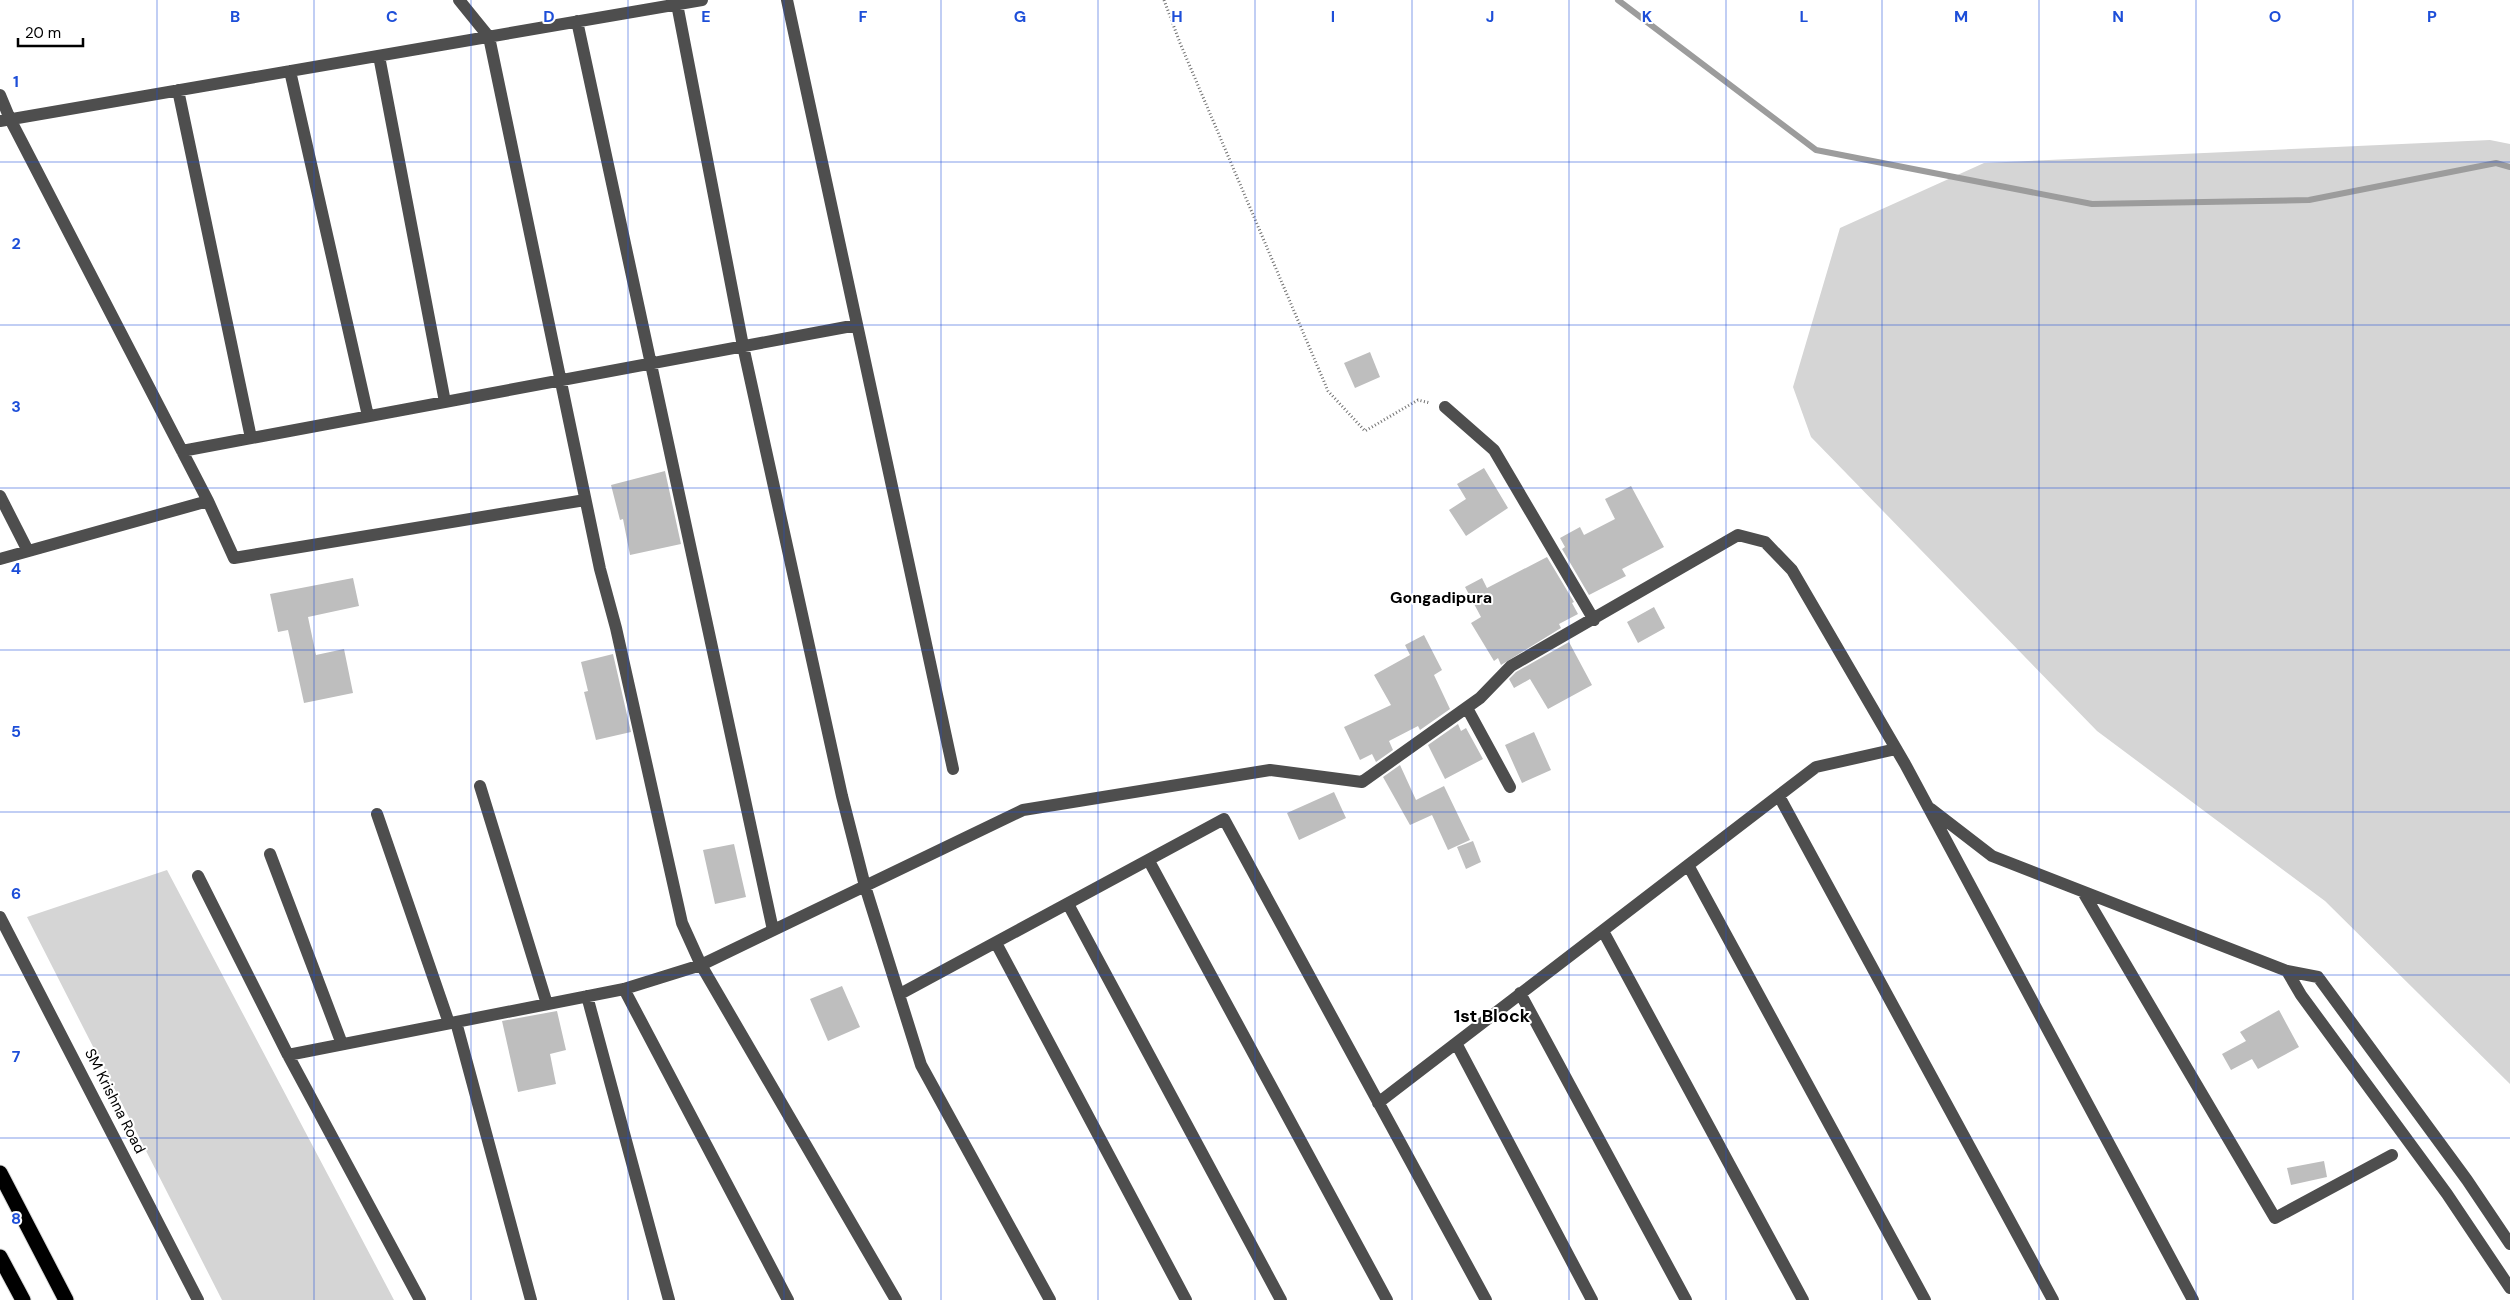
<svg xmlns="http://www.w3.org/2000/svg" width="2510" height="1300" viewBox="0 0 2510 1300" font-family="'DM Sans',sans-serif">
<rect width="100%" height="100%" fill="#fff"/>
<path fill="#d5d5d5" d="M 2490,140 L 2510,144 L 2510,1084 L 2325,901 L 2097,731 L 1811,437 L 1793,387 L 1840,228 L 1984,163 Z
M 167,870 L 394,1300 L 222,1300 L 27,917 Z"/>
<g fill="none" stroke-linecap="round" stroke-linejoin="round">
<path stroke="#9c9c9c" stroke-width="6" d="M 1618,0 L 1816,150 L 2092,204 L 2309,200 L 2496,163 L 2510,167"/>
</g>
<path fill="#bebebe" d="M 1370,352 L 1380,377 L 1355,388 L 1344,363 Z
M 1484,468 L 1508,508 L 1466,536 L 1449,510 L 1466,499 L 1457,484 Z
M 665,471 L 681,544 L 630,555 L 623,519 L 620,520 L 611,485 Z
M 1631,486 L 1664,547 L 1622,569 L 1626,576 L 1589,595 L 1562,549 L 1565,547 L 1560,538 L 1580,527 L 1584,535 L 1615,519 L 1605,499 Z
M 1547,557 L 1574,602 L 1572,603 L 1578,614 L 1559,624 L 1561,628 L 1501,665 L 1498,658 L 1494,661 L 1471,623 L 1481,617 L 1465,587 L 1482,578 L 1487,588 Z
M 353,578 L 359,606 L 308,617 L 316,655 L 344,649 L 353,693 L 304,703 L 288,630 L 278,632 L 270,594 Z
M 1654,607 L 1665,628 L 1638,643 L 1627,622 Z
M 1424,635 L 1442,670 L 1434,675 L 1450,709 L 1420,730 L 1418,726 L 1389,741 L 1393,750 L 1376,762 L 1372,754 L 1360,760 L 1344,727 L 1391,705 L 1374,675 L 1410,655 L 1405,645 Z
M 1569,642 L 1592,685 L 1548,709 L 1530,679 L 1514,688 L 1509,679 L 1516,672 Z
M 613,654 L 631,732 L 596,740 L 584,692 L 588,691 L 581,662 Z
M 1458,724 L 1461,731 L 1466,728 L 1483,759 L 1445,779 L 1428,745 Z
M 1534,732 L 1551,770 L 1522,783 L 1505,745 Z
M 1400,765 L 1416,800 L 1444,786 L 1470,840 L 1448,850 L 1432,815 L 1410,825 L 1383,777 Z
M 1334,792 L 1346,818 L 1299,840 L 1287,813 Z
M 1473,841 L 1481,862 L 1466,869 L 1457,847 Z
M 734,844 L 746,897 L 715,904 L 703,850 Z
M 842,986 L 860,1027 L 828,1041 L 810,999 Z
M 2279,1010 L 2299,1047 L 2258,1069 L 2252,1059 L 2231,1070 L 2222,1054 L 2246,1041 L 2240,1032 Z
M 557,1011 L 566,1050 L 550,1054 L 556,1084 L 518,1092 L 502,1021 Z
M 2324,1161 L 2327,1177 L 2291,1185 L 2287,1168 Z"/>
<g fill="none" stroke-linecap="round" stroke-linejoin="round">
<g stroke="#dbdbdb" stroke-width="17">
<path id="highway" d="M 0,1173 L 66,1300
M 0,1257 L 23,1300"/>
</g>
<path stroke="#707070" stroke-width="3" stroke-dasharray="1 2.5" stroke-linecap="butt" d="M 1164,0 L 1180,43 L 1328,391 L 1365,431 L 1418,400 L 1430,403"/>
<path stroke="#4e4e4e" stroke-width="12" d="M 459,0 L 489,37 L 600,569 L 616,628 L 682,923 L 701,965 L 896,1300
M 787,0 L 953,769
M 677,4 L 743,346 L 842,796 L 865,886 L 921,1065 L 1050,1300
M 577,21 L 773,930
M 379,56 L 445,402
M 290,71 L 368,416
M 178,90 L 251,438
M 0,95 L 10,119 L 208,501 L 234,558 L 585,500
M 0,121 L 702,0
M 1445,407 L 1494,450 L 1594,620
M 182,451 L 857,325
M 0,496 L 28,551
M 0,559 L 208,501
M 1467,708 L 1510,787
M 480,786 L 547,1004
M 1779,796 L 2053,1300
M 1931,809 L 1992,856 L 2287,971 L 2318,977 L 2467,1180 L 2510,1244
M 377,814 L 449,1023
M 270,854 L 342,1044
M 1149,861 L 1387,1300
M 1688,865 L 1925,1300
M 198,876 L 288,1055 L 420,1300
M 2083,892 L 2275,1218 L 2392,1155
M 1068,904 L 1281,1300
M 0,917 L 198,1300
M 1603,931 L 1803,1300
M 996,943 L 1186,1300
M 2287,971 L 2301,995 L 2447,1194 L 2510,1288
M 624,989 L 788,1300
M 1520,993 L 1686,1300
M 900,994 L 1224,819 L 1486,1300
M 587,996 L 669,1300
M 456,1022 L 531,1300
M 1456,1043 L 1592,1300
M 288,1055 L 624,989 L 701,965 L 1023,810 L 1270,770 L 1362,782 L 1480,698 L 1511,666 L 1738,535 L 1765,542 L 1792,570 L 1905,764 L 2193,1300
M 1378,1103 L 1816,767 L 1896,749"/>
<use href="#highway" stroke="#000" stroke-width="15"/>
</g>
<path fill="none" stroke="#1d4ed8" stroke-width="1" stroke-opacity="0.55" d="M 157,0 L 157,1300M 314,0 L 314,1300M 471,0 L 471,1300M 628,0 L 628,1300M 784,0 L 784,1300M 941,0 L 941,1300M 1098,0 L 1098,1300M 1255,0 L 1255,1300M 1412,0 L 1412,1300M 1569,0 L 1569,1300M 1726,0 L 1726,1300M 1882,0 L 1882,1300M 2039,0 L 2039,1300M 2196,0 L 2196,1300M 2353,0 L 2353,1300M 0,162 L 2510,162M 0,325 L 2510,325M 0,488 L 2510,488M 0,650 L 2510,650M 0,812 L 2510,812M 0,975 L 2510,975M 0,1138 L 2510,1138"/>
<g text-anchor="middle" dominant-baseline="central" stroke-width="4" stroke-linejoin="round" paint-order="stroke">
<g font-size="15" fill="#000" stroke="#fff">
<text transform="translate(115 1101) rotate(63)">SM Krishna Road</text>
</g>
<g font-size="16" font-weight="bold" fill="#000" stroke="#fff">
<text x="1441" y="597">Gongadipura</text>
</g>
<g font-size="18" font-weight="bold" fill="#000" stroke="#fff">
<text x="1492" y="1016">1st Block</text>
</g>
</g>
<g font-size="16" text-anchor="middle" font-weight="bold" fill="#1d4ed8" stroke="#fff" stroke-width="4" stroke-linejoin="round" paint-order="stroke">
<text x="235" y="22">B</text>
<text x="392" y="22">C</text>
<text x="549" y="22">D</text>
<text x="706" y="22">E</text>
<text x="863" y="22">F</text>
<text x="1020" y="22">G</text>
<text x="1177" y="22">H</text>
<text x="1333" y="22">I</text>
<text x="1490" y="22">J</text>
<text x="1647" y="22">K</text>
<text x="1804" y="22">L</text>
<text x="1961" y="22">M</text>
<text x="2118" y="22">N</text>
<text x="2275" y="22">O</text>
<text x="2432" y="22">P</text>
<text x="16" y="87">1</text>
<text x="16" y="249">2</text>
<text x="16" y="412">3</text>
<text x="16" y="574">4</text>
<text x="16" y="737">5</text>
<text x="16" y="899">6</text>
<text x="16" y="1062">7</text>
<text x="16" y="1224">8</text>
</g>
<path d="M18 38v8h65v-8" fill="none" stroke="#000000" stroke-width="2.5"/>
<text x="25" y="38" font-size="15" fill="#000000" stroke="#ffffff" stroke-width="4" paint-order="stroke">20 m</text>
</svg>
